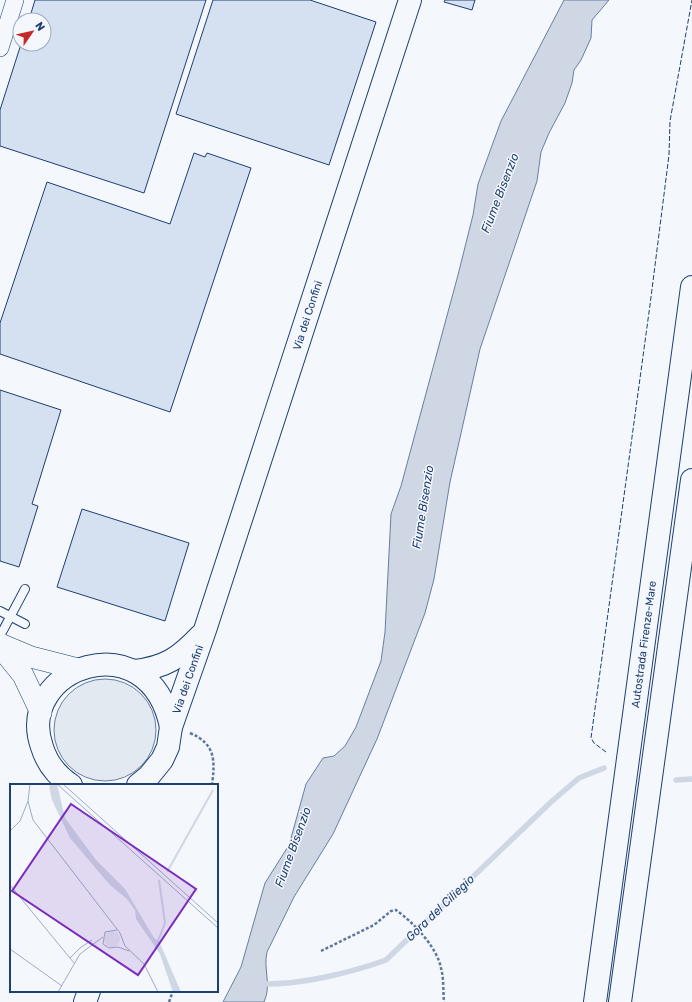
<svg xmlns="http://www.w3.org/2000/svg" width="692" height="1002" viewBox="0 0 692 1002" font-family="Rubik,sans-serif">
<rect width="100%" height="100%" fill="#f4f7fb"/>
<path fill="#e3e9f0" stroke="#687fa3" d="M54 730a51 51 0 1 1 102 0a51 51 0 1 1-102 0Z"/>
<path fill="#cfd7e4" stroke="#687fa3" d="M 564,0 L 609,0 L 592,20 L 591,38 L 581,60 L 574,70 L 572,83 L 565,103 L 549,133 L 541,152 L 537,181 L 480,349 L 450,482 L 434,579 L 425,613 L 377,739 L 333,834 L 294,897 L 267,952 C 263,969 272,985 264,1002 L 223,1002 L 241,967 L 265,883 L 289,845 L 306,784 L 323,758 L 334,756 L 345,746 L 356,727 L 381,661 L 385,632 L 391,514 L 401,486 L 458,275 L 473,215 L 478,184 L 501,121 Z"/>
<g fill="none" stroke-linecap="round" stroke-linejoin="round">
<path stroke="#cfd7e4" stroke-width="5.5" d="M 676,780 L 692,779
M 261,984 C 300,985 350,973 386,960 L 551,802 L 579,778 L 604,768"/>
</g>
<path fill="#d5e0f0" stroke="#1d3f73" d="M 35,0 L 206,0 L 144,193 L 0,146 L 0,110 L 21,44 L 44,44 L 44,20 L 29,20 Z
M 213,0 L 310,0 L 376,22 L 329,165 L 176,114 Z
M 445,0 L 475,0 L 472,10 L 444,2 Z
M 194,153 L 205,157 L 207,153 L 251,168 L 170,412 L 0,354 L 0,323 L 47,182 L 170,224 Z
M 0,390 L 61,410 L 32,504 L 38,506 L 19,567 L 0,561 Z
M 82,509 L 189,543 L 165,621 L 57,587 Z"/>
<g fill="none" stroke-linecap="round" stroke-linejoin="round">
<g stroke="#1d3f73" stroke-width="10">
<path id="service" d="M 0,611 L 25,624
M 0,636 L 25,589"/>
</g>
<g stroke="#1d3f73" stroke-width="18">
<path id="minor" d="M 0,48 L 15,0"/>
</g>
<g stroke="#1d3f73" stroke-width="22">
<path id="tertiary" d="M 0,644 L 31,657 L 78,669
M 0,647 L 23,675 L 41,713"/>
</g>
<g stroke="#1d3f73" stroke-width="24">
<g id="primary">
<path d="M 135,671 C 166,667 179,658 200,636"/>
<path d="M 71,785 C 57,776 47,763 42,747 C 14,668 149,619 171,727"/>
<path id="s1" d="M 138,785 L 149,776 L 162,760 L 168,747 L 171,727 L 205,630 L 410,0"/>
<path d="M 85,1002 L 89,991"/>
</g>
</g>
<g stroke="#1d3f73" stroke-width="24">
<g id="motorway">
<path id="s2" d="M 595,1002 L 692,287"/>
<path d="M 620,1002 L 692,480"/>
</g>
</g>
<path stroke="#5e769c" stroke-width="2.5" stroke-dasharray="3 2" stroke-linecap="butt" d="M 190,733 C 216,744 215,761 212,785
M 321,951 L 374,925 L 391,911 L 396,910 C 413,922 437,947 441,968 C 444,979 443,991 444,1002
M 169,1002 L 173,991"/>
<use href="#service" stroke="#f4f7fb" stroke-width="8"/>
<use href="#minor" stroke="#f4f7fb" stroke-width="17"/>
<use href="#tertiary" stroke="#f4f7fb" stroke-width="21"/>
<use href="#primary" stroke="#f4f7fb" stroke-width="22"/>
<use href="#motorway" stroke="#f4f7fb" stroke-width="22"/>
<path stroke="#1d3f73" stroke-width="1" stroke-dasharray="5 2" stroke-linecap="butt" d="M 606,752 L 594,743 L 591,738 L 650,305 L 669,155 L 670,121 L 692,0"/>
</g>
<g text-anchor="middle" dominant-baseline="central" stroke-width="3" stroke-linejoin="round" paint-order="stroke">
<g font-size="11" fill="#1d3f73" stroke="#f4f7fb">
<text stroke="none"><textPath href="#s1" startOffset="503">Via dei Confini</textPath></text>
<text stroke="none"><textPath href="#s2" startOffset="361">Autostrada Firenze-Mare</textPath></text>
<text stroke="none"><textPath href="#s1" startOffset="120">Via dei Confini</textPath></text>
</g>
<g font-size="12" font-style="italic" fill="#1d3f73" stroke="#f4f7fb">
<text transform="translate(500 193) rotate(-69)">Fiume Bisenzio</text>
<text transform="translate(423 507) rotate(-81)">Fiume Bisenzio</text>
<text transform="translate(293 847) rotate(-70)">Fiume Bisenzio</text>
<text transform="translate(440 908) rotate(-44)">Gora del Ciliegio</text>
</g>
</g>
<g transform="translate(10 784)">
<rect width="208" height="208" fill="#f4f7fb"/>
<path d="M94 155a8 8 0 1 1 16 0a8 8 0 1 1-16 0Z" fill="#e3e9f0"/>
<path d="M 42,0 L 47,0 L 55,34 L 86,76 L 115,105 L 144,154 L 149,157 L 171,208 L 163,208 L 150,170 L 126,135 L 125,126 L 117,115 L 100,101 L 60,54 L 42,16 L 39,2 Z" fill="#cfd7e4"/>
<path fill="none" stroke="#cfd7e4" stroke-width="2" d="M 157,88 L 203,6M 148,157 L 155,139 L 149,96"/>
<path fill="none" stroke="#9eadc5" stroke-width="1" d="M 20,0 L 18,17 L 23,36 L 110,149 L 115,162 L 134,180 L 148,208M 47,0 L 208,144M 53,0 L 208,139M 0,47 L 10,37 L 18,17M 0,101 L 64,179M 107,146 L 95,148 L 93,160 L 99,164 L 108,163 L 119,167M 0,165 L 52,202M 60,174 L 70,164 L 82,156M 48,208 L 70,170 L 93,153"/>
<path fill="#7b2cbf" fill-opacity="0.15" stroke="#7b2cbf" stroke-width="2" d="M 61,20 L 186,105 L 128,191 L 2,107 Z"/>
<rect width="208" height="208" fill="none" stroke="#1d3f73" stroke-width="2"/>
</g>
<g transform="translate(32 32) rotate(56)"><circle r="19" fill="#f4f7fb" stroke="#9eadc5"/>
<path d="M0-3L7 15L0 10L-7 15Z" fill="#c62828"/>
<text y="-6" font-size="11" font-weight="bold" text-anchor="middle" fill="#1d3f73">N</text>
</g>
</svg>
